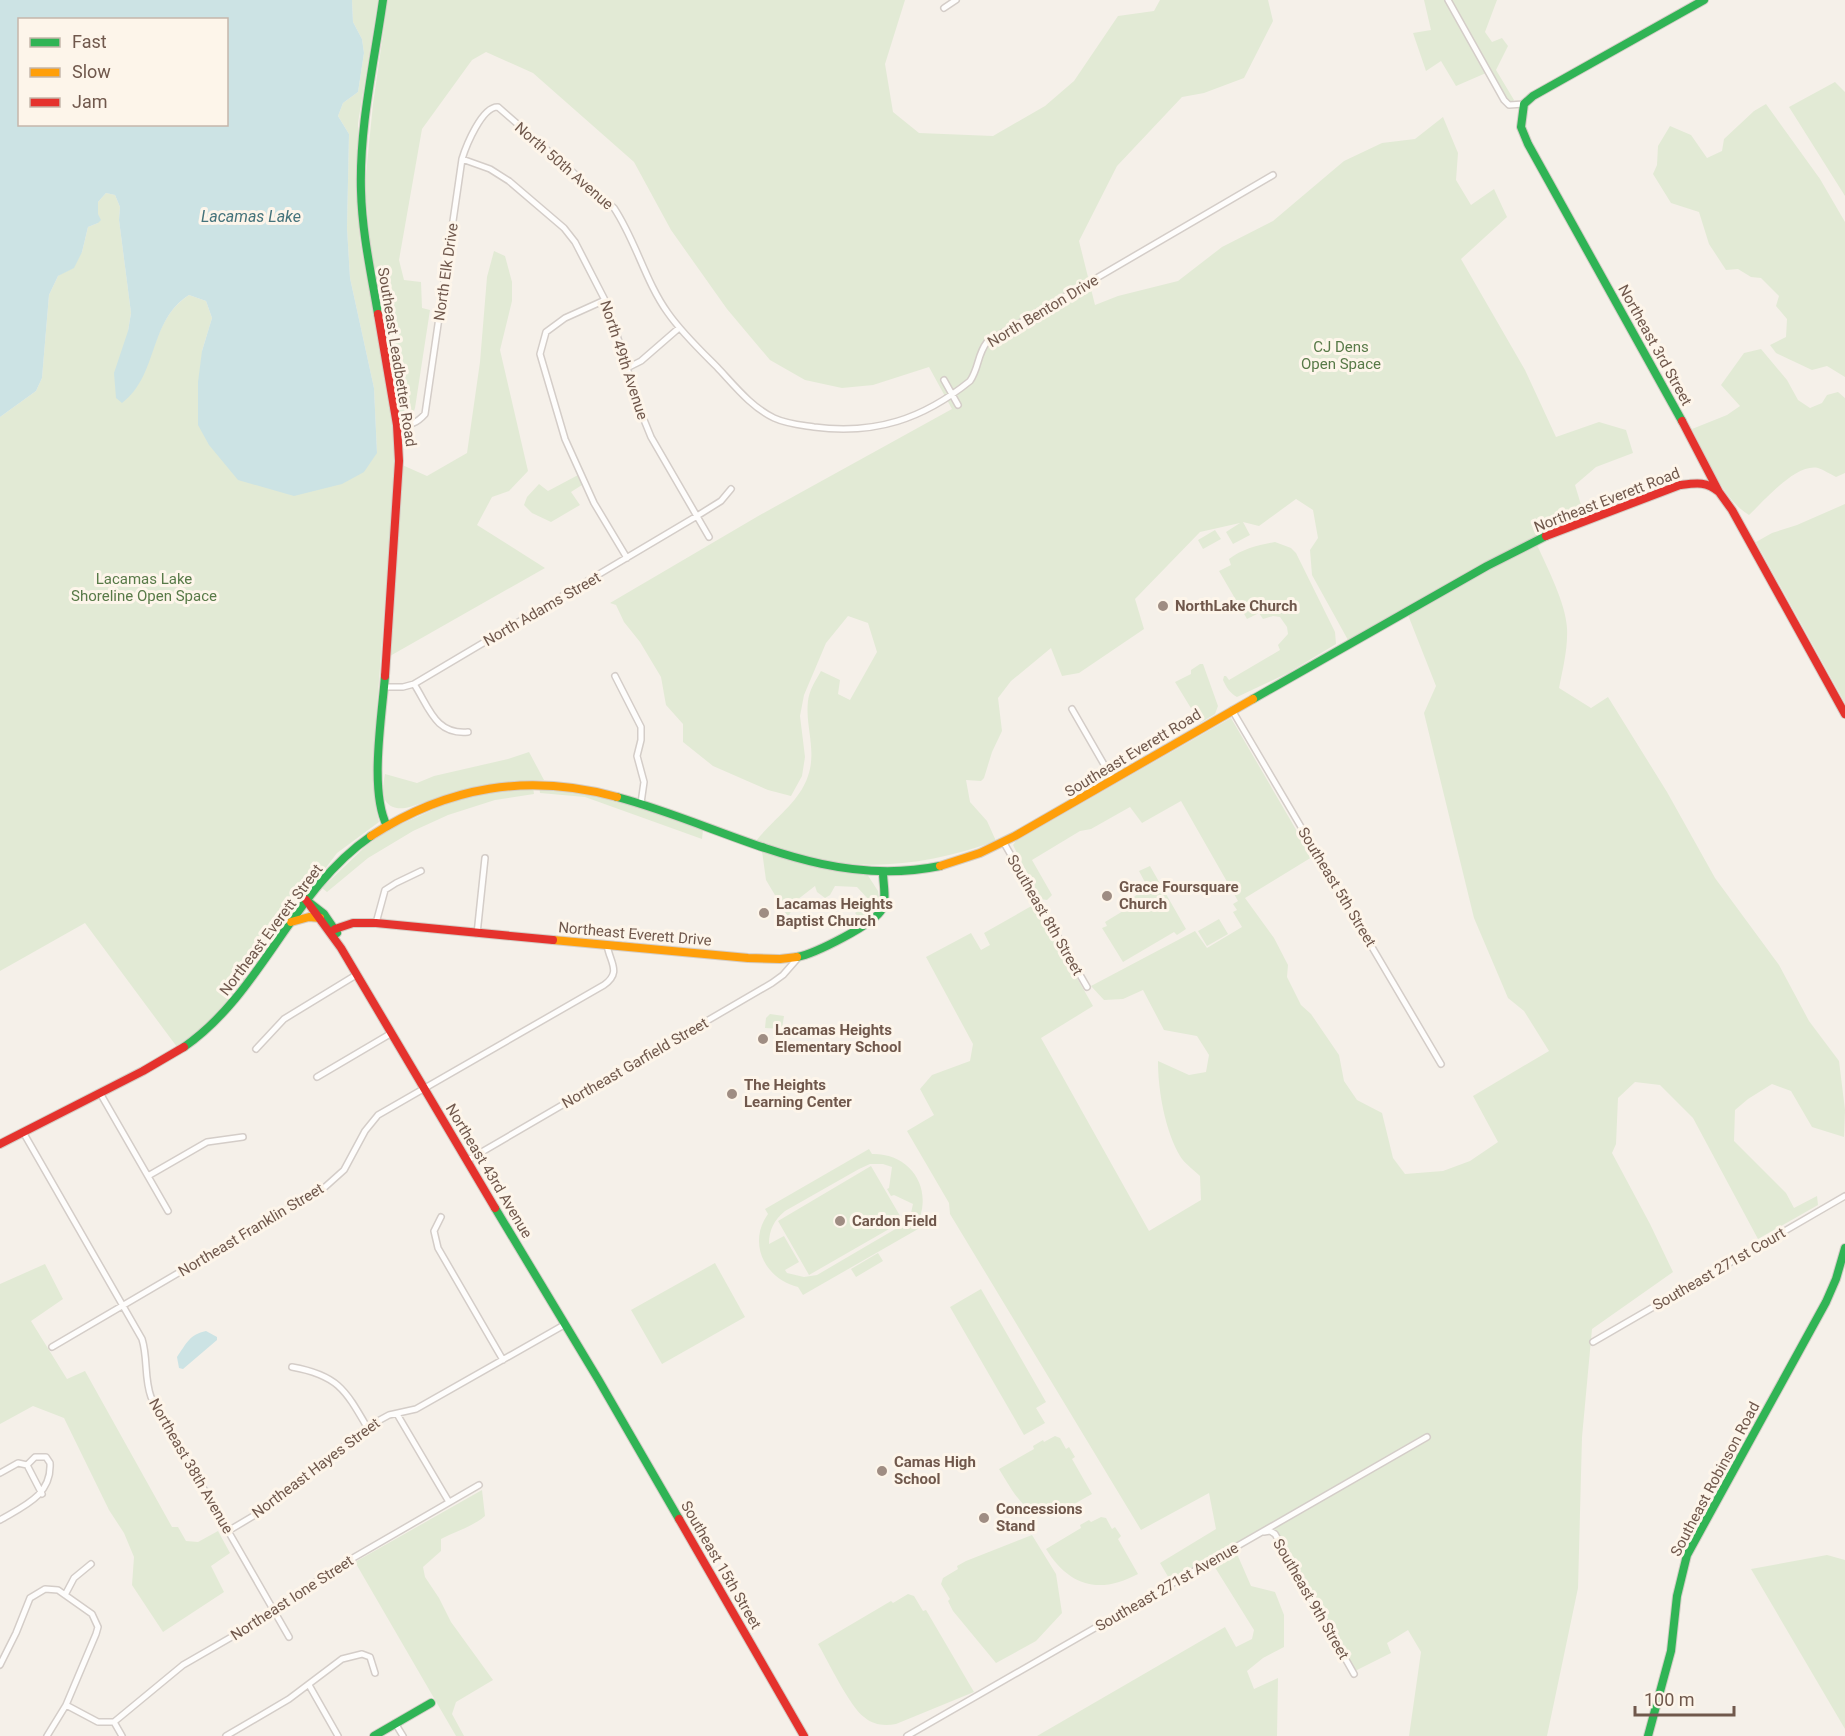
<svg xmlns="http://www.w3.org/2000/svg" width="1845" height="1736" viewBox="0 0 1845 1736" font-family="Roboto,sans-serif">
<rect width="100%" height="100%" fill="#f5f0e9"/>
<path fill="#e2ead5" fill-rule="evenodd" d="M 352,0 L 378,0 L 358,123 L 358,201 L 360,242 L 388,390 L 394,441 L 394,516 L 390,533 L 374,747 L 376,809 L 379,822 L 337,853 L 254,963 L 233,997 L 210,1024 L 177,1047 L 85,923 L 0,971 L 0,417 L 36,391 L 42,378 L 49,295 L 58,276 L 68,269 L 82,252 L 88,227 L 98,223 L 98,202 L 106,193 L 115,195 L 120,207 L 119,220 L 131,313 L 128,331 L 152,352 C 161,328 167,310 189,295 L 206,301 L 212,318 L 202,351 L 377,453 L 374,388 L 350,278 L 347,228 L 349,134 L 338,116 L 343,103 L 358,92 L 364,53 L 362,39 L 353,22 Z
M 388,0 L 905,0 L 885,64 L 893,112 L 919,133 L 993,136 L 1045,106 L 1074,81 L 1118,16 L 1154,11 L 1160,0 L 1268,0 L 1273,21 L 1244,78 L 1204,93 L 1182,97 L 1117,166 L 1079,241 L 1095,305 L 1118,296 L 1178,281 L 1222,247 L 1273,221 L 1344,161 L 1382,143 L 1415,139 L 1443,117 L 1458,153 L 1456,180 L 1471,205 L 1494,189 L 1507,217 L 1461,259 L 1525,370 L 1556,437 L 1599,422 L 1626,430 L 1633,453 L 1596,467 L 1575,485 L 1585,518 C 1502,550 1426,596 1348,640 L 1312,575 L 1310,550 L 1318,538 L 1313,510 L 1296,499 L 1259,526 L 1243,522 L 1250,535 L 1233,544 L 1226,532 L 1240,523 L 1200,532 L 1135,599 L 1144,629 L 1079,673 L 1062,676 L 1051,648 L 1011,681 L 998,698 L 1002,731 L 992,752 L 984,778 L 981,781 L 966,780 L 970,802 L 987,821 L 996,841 C 916,870 836,875 756,841 C 773,819 799,803 808,776 C 817,750 805,726 808,701 C 809,690 816,680 821,671 L 840,680 L 838,694 L 850,700 L 877,652 L 868,623 L 848,616 L 826,643 L 804,695 L 800,716 L 805,757 L 802,776 L 791,796 L 768,790 L 713,766 L 683,742 L 683,724 L 666,705 L 661,677 L 640,642 L 624,622 L 616,605 L 610,603 L 760,515 L 952,409 L 929,367 L 873,385 L 842,388 L 805,380 L 770,360 L 727,309 L 671,230 L 634,162 L 533,73 L 486,52 L 472,60 L 422,129 L 399,260 L 404,280 L 421,282 L 422,308 L 430,310 L 415,408 L 413,414 L 406,419 L 398,416 L 373,278 L 365,184 L 373,104 Z
M 1424,0 L 1445,0 L 1486,73 L 1456,86 L 1441,61 L 1426,71 L 1413,33 L 1431,30 Z
M 1451,0 L 1497,0 L 1485,32 L 1492,42 L 1502,38 L 1508,46 L 1496,70 L 1514,100 L 1512,102 L 1508,100 Z
M 1835,82 L 1845,92 L 1845,196 L 1789,107 Z
M 1766,104 L 1820,179 L 1845,222 L 1845,377 L 1827,366 L 1812,370 L 1776,353 L 1770,345 L 1786,337 L 1787,319 L 1776,306 L 1779,296 L 1761,278 L 1751,277 L 1738,269 L 1726,270 L 1709,244 L 1699,212 L 1671,203 L 1653,174 L 1657,165 L 1658,146 L 1670,126 L 1691,135 L 1707,158 L 1722,151 L 1724,139 L 1754,111 Z
M 494,251 L 505,256 L 512,282 L 512,301 L 500,350 L 528,471 L 509,491 L 492,497 L 477,525 L 545,568 L 390,656 L 400,464 L 427,476 L 467,453 L 480,362 L 487,277 Z
M 1761,349 L 1787,380 L 1798,400 L 1810,408 L 1822,403 L 1827,395 L 1838,392 L 1845,398 L 1845,473 L 1836,477 C 1830,474 1824,470 1818,468 C 1796,463 1764,501 1749,515 C 1723,500 1706,456 1692,429 L 1727,415 L 1740,406 L 1721,385 L 1744,353 Z
M 580,474 L 585,483 L 571,492 L 580,505 L 551,522 L 532,513 L 524,505 L 527,497 L 539,484 L 548,491 Z
M 1845,504 L 1845,703 L 1756,542 L 1772,533 L 1797,525 Z
M 1215,530 L 1221,539 L 1203,549 L 1198,540 Z
M 1275,542 L 1291,548 L 1296,553 L 1335,632 L 1336,644 L 1288,673 L 1237,697 C 1230,693 1226,687 1223,680 L 1224,676 L 1226,676 L 1229,680 L 1280,650 L 1278,645 L 1288,634 L 1287,627 L 1280,617 L 1273,616 L 1263,619 L 1259,613 L 1247,619 L 1219,571 L 1231,565 L 1229,559 C 1242,549 1258,545 1275,542 Z
M 1537,545 C 1547,567 1566,604 1567,628 C 1568,648 1563,668 1559,688 L 1591,708 L 1608,697 L 1667,792 L 1715,878 L 1779,965 L 1809,1021 L 1839,1061 L 1845,1110 L 1844,1137 L 1812,1127 L 1791,1091 L 1772,1084 L 1748,1099 L 1735,1110 L 1734,1141 L 1786,1193 L 1794,1208 L 1817,1196 L 1818,1205 L 1758,1239 L 1693,1118 L 1660,1085 L 1635,1082 L 1618,1098 L 1616,1144 L 1612,1153 L 1650,1224 L 1673,1272 L 1592,1329 L 1582,1437 L 1578,1588 L 1547,1736 L 1409,1736 L 1421,1652 L 1408,1630 L 1387,1643 L 1391,1653 L 1355,1671 L 1278,1534 L 1271,1526 L 1428,1435 L 1170,1580 L 1160,1563 L 1216,1529 L 1209,1493 L 1141,1530 L 950,1214 L 949,1203 L 907,1131 L 934,1115 L 920,1089 L 932,1075 L 970,1061 L 973,1044 L 926,957 L 971,933 L 981,950 L 990,945 L 984,933 L 1035,904 L 1093,1006 L 1041,1038 L 1149,1231 L 1201,1200 L 1200,1176 C 1194,1170 1185,1164 1180,1156 C 1165,1130 1158,1091 1158,1061 L 1189,1075 L 1206,1072 L 1209,1055 L 1197,1036 L 1164,1030 L 1143,990 L 1123,999 L 1104,1000 L 1091,986 L 1195,931 L 1207,948 L 1242,927 L 1233,912 L 1237,910 L 1233,904 L 1238,901 L 1181,801 L 1142,823 L 1130,807 L 1091,829 L 1080,831 L 1032,860 L 1052,895 L 1047,900 L 1040,899 L 1013,845 L 1016,841 L 1231,718 L 1312,857 L 1245,898 L 1274,938 L 1288,965 L 1287,977 L 1301,1005 L 1311,1014 L 1339,1055 L 1344,1081 L 1357,1100 L 1382,1113 L 1393,1158 L 1405,1174 L 1443,1171 L 1470,1161 L 1498,1142 L 1473,1096 L 1549,1051 L 1524,1011 L 1508,998 L 1474,918 L 1424,713 L 1436,686 L 1408,615 L 1447,592 Z
M 1200,664 L 1203,664 L 1218,706 L 1215,714 L 1200,723 L 1175,682 L 1191,674 L 1191,670 Z
M 529,752 L 544,780 C 501,783 466,790 425,802 C 415,805 403,811 393,807 C 380,802 383,785 385,774 L 417,783 L 434,776 L 508,759 Z
M 539,786 C 598,787 649,813 703,830 L 702,839 L 585,797 L 540,793 Z
M 533,787 L 534,794 L 495,800 L 448,815 L 413,831 L 368,858 L 327,892 L 322,888 L 368,844 L 393,828 L 461,797 L 492,790 Z
M 762,851 L 867,874 L 878,891 L 880,906 L 863,922 L 855,913 L 870,901 L 857,887 L 835,886 L 830,895 L 825,898 L 817,892 L 815,886 L 797,900 L 788,917 L 766,880 Z
M 1150,866 L 1186,929 L 1177,935 L 1174,932 L 1123,962 L 1102,928 L 1107,926 L 1105,922 L 1128,908 L 1125,902 L 1148,888 L 1139,871 Z
M 1219,919 L 1228,934 L 1207,946 L 1198,931 Z
M 770,1014 L 784,1016 L 782,1029 L 765,1028 L 766,1018 Z
M 869,1149 L 872,1154 C 907,1153 931,1183 920,1217 L 925,1225 L 803,1295 L 798,1287 C 765,1279 747,1243 768,1214 L 765,1209 ZM 870,1164 L 883,1164 L 892,1167 L 889,1188 L 887,1189 L 891,1196 L 894,1195 L 913,1204 L 911,1213 L 904,1224 L 817,1275 L 804,1277 L 787,1273 L 785,1270 L 799,1262 L 784,1236 L 769,1244 C 769,1230 774,1220 785,1211 L 859,1169 Z
M 871,1166 L 903,1221 L 809,1275 L 778,1221 Z
M 878,1253 L 883,1261 L 856,1277 L 851,1269 Z
M 715,1263 L 745,1317 L 662,1364 L 631,1310 Z
M 45,1264 L 63,1299 L 31,1321 L 67,1379 L 85,1371 L 172,1527 L 178,1527 L 186,1541 L 198,1542 L 218,1531 L 230,1553 L 211,1566 L 224,1592 L 163,1632 L 132,1585 L 134,1557 L 124,1533 L 109,1510 L 64,1418 L 33,1406 L 0,1424 L 0,1284 Z
M 981,1289 L 1046,1402 L 1036,1408 L 1045,1423 L 1024,1435 L 950,1307 Z
M 1055,1436 L 1060,1438 L 1066,1449 L 1069,1447 L 1075,1457 L 1072,1459 L 1092,1494 C 1038,1525 1031,1523 999,1469 L 1034,1449 L 1033,1446 L 1043,1440 L 1044,1442 Z
M 482,1490 L 485,1516 C 472,1527 456,1531 441,1539 L 441,1551 L 423,1567 L 425,1577 L 439,1598 L 451,1622 L 493,1680 L 456,1702 L 452,1714 L 464,1736 L 456,1736 L 355,1562 Z
M 1101,1517 L 1106,1518 L 1112,1529 L 1115,1527 L 1121,1536 L 1118,1539 L 1138,1574 C 1099,1595 1069,1586 1046,1549 L 1081,1528 L 1080,1525 L 1089,1520 L 1091,1522 Z
M 1032,1535 L 1056,1574 L 1062,1613 L 1036,1641 L 996,1663 L 953,1611 L 948,1601 L 950,1599 L 941,1584 L 943,1578 L 958,1569 L 957,1566 L 966,1561 Z
M 1234,1547 L 1251,1586 L 1275,1592 L 1284,1615 L 1284,1647 L 1263,1658 L 1247,1671 L 1254,1689 L 1278,1678 L 1277,1736 L 1037,1736 L 1225,1627 L 1236,1647 L 1252,1639 L 1254,1630 L 1211,1561 Z
M 1827,1555 L 1845,1560 L 1845,1729 L 1751,1569 Z
M 908,1594 L 914,1596 L 923,1611 L 926,1610 L 974,1692 L 896,1724 C 884,1726 873,1725 864,1717 C 850,1707 828,1661 818,1644 L 891,1601 L 893,1603 Z"/>
<path fill="#cce3e4" fill-rule="evenodd" d="M 0,0 L 352,0 L 353,22 L 362,39 L 364,53 L 358,92 L 343,103 L 338,116 L 349,134 L 347,228 L 350,278 L 374,388 L 377,453 L 364,472 L 342,484 L 294,496 L 238,480 L 209,445 L 198,425 L 198,382 L 202,351 L 212,318 L 206,301 L 189,295 C 148,321 159,375 122,403 L 116,398 L 114,373 L 128,331 L 131,313 L 119,220 L 120,207 L 115,195 L 106,193 L 98,202 L 98,214 L 101,220 L 98,223 L 88,227 L 82,252 L 74,268 L 58,276 L 49,295 L 42,378 L 36,391 L 0,417 ZM 20,20 L 226,20 L 226,124 L 20,124 Z
M 206,1331 L 217,1337 L 217,1340 L 183,1369 L 179,1368 L 177,1357 C 186,1344 190,1334 206,1331 Z"/>
<g fill="none" stroke-linecap="round" stroke-linejoin="round">
<g stroke="#d4cdc8" stroke-width="8">
<path id="street" d="M 1448,0 L 1504,100 L 1509,105 L 1524,104
M 944,8 L 956,0
M 462,159 L 490,169 L 509,181 L 564,228 L 575,242 L 608,306 L 640,410 L 651,437 L 709,537
M 605,300 L 565,318 L 546,332 L 540,354 L 565,439 L 594,503 L 627,558
M 627,368 L 641,361 L 679,328
M 944,380 L 958,405
M 397,425 C 410,426 417,423 425,414 L 462,159 C 466,146 482,106 498,107 L 614,208 C 636,241 645,281 668,313 C 682,333 700,350 717,367 C 734,385 751,407 774,418 C 787,424 801,425 814,427 C 875,435 923,419 970,381 C 979,368 977,355 987,342 L 1273,175
M 615,676 L 641,727 L 641,740 L 637,756 L 644,782 L 641,803
M 414,684 C 429,707 435,735 468,732
M 384,687 L 403,687 L 414,684 L 697,516 L 721,501 L 731,489
M 1072,709 L 1113,780
M 1232,710 L 1441,1064
M 1004,843 L 1087,987
M 376,923 L 385,890 L 396,883 L 421,871
M 477,934 L 485,858
M 256,1049 L 284,1019 L 356,975
M 317,1077 L 390,1034
M 100,1093 L 168,1211
M 23,1132 L 142,1339 C 148,1358 144,1378 151,1397 L 289,1637
M 468,1160 L 772,983 L 783,975 L 797,959
M 148,1176 L 207,1142 L 243,1137
M 441,1217 L 434,1231 L 438,1248 L 503,1360
M 1593,1342 L 1845,1196
M 52,1347 L 325,1187 L 344,1170 L 365,1131 L 378,1115 L 604,985 C 622,972 610,963 607,945
M 292,1367 C 337,1375 345,1389 367,1427
M 397,1414 L 449,1502
M 27,1465 L 42,1494
M 0,1473 L 18,1463 L 27,1465
M 0,1520 C 24,1506 52,1495 50,1463 L 46,1457 L 35,1457 L 27,1465
M 228,1531 L 272,1505 L 367,1427 L 389,1415 L 416,1409 L 564,1325
M 1264,1532 L 1270,1531 L 1275,1534 L 1354,1674
M 65,1595 L 74,1578 L 91,1564
M 0,1665 L 16,1633 L 30,1598 L 45,1589 L 58,1590 L 92,1614 L 98,1627 L 96,1634 L 66,1705 L 47,1736
M 309,1685 L 338,1736
M 66,1705 L 98,1722 L 114,1722 L 122,1736
M 114,1722 L 183,1665 L 275,1612 L 287,1600 L 353,1558 L 479,1485
M 395,1723 L 403,1736
M 226,1736 L 289,1699 L 342,1659 L 362,1654 L 370,1657 L 375,1673
M 907,1736 L 1427,1437"/>
</g>
<g stroke="#d4cdc6" stroke-width="10">
<path id="fast" d="M 378,314 C 371,273 362,232 361,191 C 359,128 374,63 383,0
M 1682,421 L 1528,144 L 1521,127 L 1524,104 L 1533,96 L 1704,0
M 385,676 C 382,716 369,791 387,826
M 1253,699 L 1487,566 L 1546,536
M 617,797 C 726,826 822,890 940,866
M 306,900 L 324,914 L 337,933
M 797,957 C 814,954 875,924 882,909 C 887,898 883,884 883,872
M 184,1047 C 263,992 291,891 371,836
M 495,1208 L 598,1379 L 679,1519
M 374,1736 L 431,1703
M 1648,1736 L 1671,1651 L 1677,1596 L 1687,1555 L 1826,1302 L 1836,1279 L 1845,1248"/>
</g>
<g stroke="#d4cdc6" stroke-width="10">
<path id="slow" d="M 371,836 C 448,786 528,773 617,797
M 940,866 L 980,853 L 1015,836 L 1253,699
M 291,922 L 309,917 L 320,918
M 553,940 L 748,958 L 780,959 L 797,957"/>
</g>
<g stroke="#d4cdc6" stroke-width="10">
<path id="jam" d="M 378,314 L 397,425 L 399,461 L 385,676
M 1682,421 L 1719,492 L 1732,510 L 1845,714
M 1546,536 L 1680,485 C 1696,483 1706,481 1719,492
M 306,900 L 341,948 L 495,1208
M 335,929 L 353,923 L 376,923 L 553,940
M 0,1144 L 143,1071 L 184,1047
M 679,1519 L 804,1736"/>
</g>
<use href="#street" stroke="#fefdfc" stroke-width="5"/>
<use href="#fast" stroke="#30b455" stroke-width="8"/>
<use href="#slow" stroke="#ff9f0a" stroke-width="8"/>
<use href="#jam" stroke="#e5322d" stroke-width="8"/>
</g>
<g fill="#9f8d83" stroke="#fdf5ea" stroke-width="2">
<circle cx="1163" cy="606" r="6"/>
<circle cx="1107" cy="896" r="6"/>
<circle cx="764" cy="913" r="6"/>
<circle cx="763" cy="1039" r="6"/>
<circle cx="732" cy="1094" r="6"/>
<circle cx="840" cy="1221" r="6"/>
<circle cx="882" cy="1471" r="6"/>
<circle cx="984" cy="1518" r="6"/>
</g>
<g text-anchor="middle" dominant-baseline="central" stroke-width="6" stroke-linejoin="round" paint-order="stroke">
<g font-size="15" fill="#70584c" stroke="#fdf5ea">
<text transform="translate(564 166) rotate(41)">North 50th Avenue</text>
<text transform="translate(446 272) rotate(-82)">North Elk Drive</text>
<text transform="translate(1043 311) rotate(-31)">North Benton Drive</text>
<text transform="translate(1655 345) rotate(61)">Northeast 3rd Street</text>
<text transform="translate(397 357) rotate(81)">Southeast Leadbetter Road</text>
<text transform="translate(624 360) rotate(72)">North 49th Avenue</text>
<text transform="translate(1607 500) rotate(-21)">Northeast Everett Road</text>
<text transform="translate(542 609) rotate(-30)">North Adams Street</text>
<text transform="translate(1133 753) rotate(-31)">Southeast Everett Road</text>
<text transform="translate(1337 887) rotate(59)">Southeast 5th Street</text>
<text transform="translate(1045 915) rotate(60)">Southeast 8th Street</text>
<text transform="translate(271 930) rotate(-53)">Northeast Everett Street</text>
<text transform="translate(635 934) rotate(5)">Northeast Everett Drive</text>
<text transform="translate(635 1063) rotate(-30)">Northeast Garfield Street</text>
<text transform="translate(489 1171) rotate(59)">Northeast 43rd Avenue</text>
<text transform="translate(251 1230) rotate(-31)">Northeast Franklin Street</text>
<text transform="translate(1719 1269) rotate(-30)">Southeast 271st Court</text>
<text transform="translate(191 1466) rotate(60)">Northeast 38th Avenue</text>
<text transform="translate(316 1468) rotate(-37)">Northeast Hayes Street</text>
<text transform="translate(1715 1479) rotate(-62)">Southeast Robinson Road</text>
<text transform="translate(721 1565) rotate(60)">Southeast 15th Street</text>
<text transform="translate(1167 1587) rotate(-30)">Southeast 271st Avenue</text>
<text transform="translate(292 1598) rotate(-33)">Northeast Ione Street</text>
<text transform="translate(1311 1599) rotate(60)">Southeast 9th Street</text>
</g>
<g font-size="15" fill="#587a48" stroke="#fdf5ea">
<text x="1341" y="347">CJ Dens<tspan x="1341" dy="17">Open Space</tspan></text>
<text x="144" y="579">Lacamas Lake<tspan x="144" dy="17">Shoreline Open Space</tspan></text>
</g>
<g font-size="15" font-weight="bold" fill="#70584c" stroke="#fdf5ea" text-anchor="start">
<text x="1175" y="606">NorthLake Church</text>
<text x="1119" y="887">Grace Foursquare<tspan x="1119" dy="17">Church</tspan></text>
<text x="776" y="904">Lacamas Heights<tspan x="776" dy="17">Baptist Church</tspan></text>
<text x="775" y="1030">Lacamas Heights<tspan x="775" dy="17">Elementary School</tspan></text>
<text x="744" y="1085">The Heights<tspan x="744" dy="17">Learning Center</tspan></text>
<text x="852" y="1221">Cardon Field</text>
<text x="894" y="1462">Camas High<tspan x="894" dy="17">School</tspan></text>
<text x="996" y="1509">Concessions<tspan x="996" dy="17">Stand</tspan></text>
</g>
<g font-size="16" font-style="italic" fill="#44737b" stroke="#fdf5ea">
<text x="251" y="216">Lacamas Lake</text>
</g>
</g>
<rect x="18" y="18" width="210" height="108" fill="#fdf5ea" stroke="#c5b6ab" stroke-width="1.5"/>
<rect x="30" y="38" width="30" height="9" fill="#30b455" stroke="#c5b6ab" stroke-width="1.5"/>
<text x="72" y="48" font-size="18" fill="#70584c">Fast</text>
<rect x="30" y="68" width="30" height="9" fill="#ff9f0a" stroke="#c5b6ab" stroke-width="1.5"/>
<text x="72" y="78" font-size="18" fill="#70584c">Slow</text>
<rect x="30" y="98" width="30" height="9" fill="#e5322d" stroke="#c5b6ab" stroke-width="1.5"/>
<text x="72" y="108" font-size="18" fill="#70584c">Jam</text>
<path d="M1635 1706v9h99v-9" fill="none" stroke="#70584c" stroke-width="3"/>
<text x="1644" y="1706" font-size="18" fill="#70584c" stroke="#fdf5ea" stroke-width="4.5" paint-order="stroke">100 m</text>
</svg>
